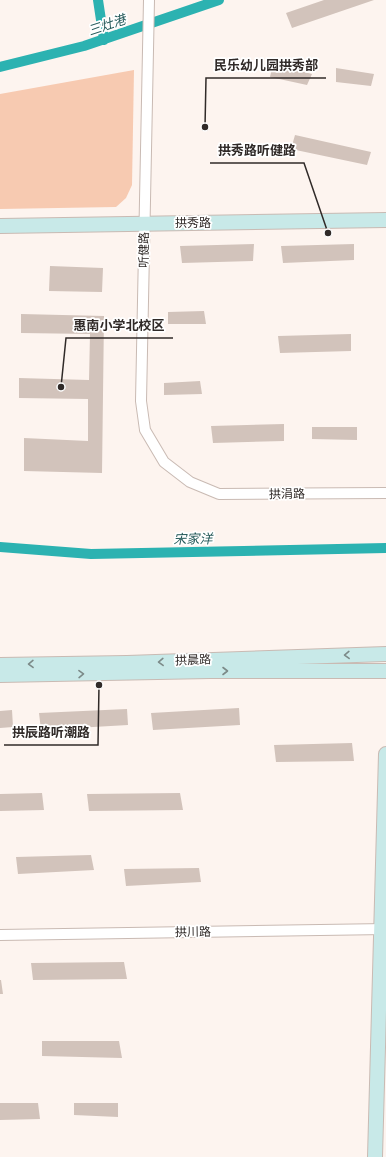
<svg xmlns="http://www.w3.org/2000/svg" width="386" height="1157" viewBox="0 0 386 1157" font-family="'Public Sans','Noto Sans SC',sans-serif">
<rect width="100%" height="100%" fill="#fdf4ef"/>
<path fill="#f7cab1" d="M 134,70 L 132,185 L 126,198 L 116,207 L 0,209 L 0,94 Z"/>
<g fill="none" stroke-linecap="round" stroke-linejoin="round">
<path stroke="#2cb2b1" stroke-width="10" d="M 98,0 L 104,40
M 0,67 L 84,46 L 219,0
M 0,547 L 91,554 L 386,548"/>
</g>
<path fill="#d2c3bb" d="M 324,0 L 374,0 L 292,28 L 286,13 Z
M 273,64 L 312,74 L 307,85 L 270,77 Z
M 336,68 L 374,74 L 371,86 L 336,82 Z
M 295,135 L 371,152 L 367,165 L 291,149 Z
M 254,244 L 253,261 L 182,263 L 180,246 Z
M 354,244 L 354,260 L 283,263 L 281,246 Z
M 50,266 L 103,268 L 102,292 L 49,291 Z
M 204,311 L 206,324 L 168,324 L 168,312 Z
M 21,314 L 104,316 L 102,473 L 24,471 L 24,438 L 88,441 L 88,399 L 19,398 L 19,378 L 89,380 L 90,334 L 21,333 Z
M 351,334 L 351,351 L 280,353 L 278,336 Z
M 200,381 L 202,394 L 164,395 L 164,383 Z
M 284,424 L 284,441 L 213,443 L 211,426 Z
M 312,427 L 357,427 L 357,440 L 312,439 Z
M 239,708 L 240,725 L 153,730 L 151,713 Z
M 127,709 L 128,725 L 41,730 L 39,713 Z
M 12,710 L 13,727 L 0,728 L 0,711 Z
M 352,743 L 354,761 L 276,762 L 274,745 Z
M 42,793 L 44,810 L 0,811 L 0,794 Z
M 180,793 L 183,810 L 89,811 L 87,794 Z
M 91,855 L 94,870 L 18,874 L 16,857 Z
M 199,868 L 201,882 L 126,886 L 124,869 Z
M 124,962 L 127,979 L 33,980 L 31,963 Z
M 0,980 L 1,980 L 3,994 L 0,994 Z
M 42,1041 L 119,1041 L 122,1058 L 42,1056 Z
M 0,1103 L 38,1103 L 40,1119 L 0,1120 Z
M 74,1103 L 118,1103 L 118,1117 L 74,1115 Z"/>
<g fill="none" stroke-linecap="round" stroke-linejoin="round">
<g stroke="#c9bab3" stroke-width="12">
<path id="street" d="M 149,0 L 141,401 L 145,430 L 164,462 L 190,482 L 219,494 L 386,493
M 0,935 L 386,929"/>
</g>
<g stroke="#c9bab3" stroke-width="16">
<path id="secondary" d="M 0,226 L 386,220
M 0,665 L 127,663 L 386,654
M 0,675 L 210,671 L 386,671
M 375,1157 L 386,754"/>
</g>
<use href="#street" stroke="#fff" stroke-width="10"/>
<use href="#secondary" stroke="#c8e9e8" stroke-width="14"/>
</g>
<defs><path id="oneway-chevron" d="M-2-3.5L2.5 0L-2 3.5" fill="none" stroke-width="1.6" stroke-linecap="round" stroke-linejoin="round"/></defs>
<g stroke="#7c8a88">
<use href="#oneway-chevron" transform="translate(347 655) rotate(178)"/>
<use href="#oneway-chevron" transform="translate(161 662) rotate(178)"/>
<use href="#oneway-chevron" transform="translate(31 664) rotate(179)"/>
<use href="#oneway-chevron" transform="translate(225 671)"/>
<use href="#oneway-chevron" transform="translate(81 674) rotate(-1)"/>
</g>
<g text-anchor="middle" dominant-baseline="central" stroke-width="3.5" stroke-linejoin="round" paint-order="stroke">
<g font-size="12" fill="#302a28" stroke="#fff">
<text x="193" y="223">拱秀路</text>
<text transform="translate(144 250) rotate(-89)">听健路</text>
<text transform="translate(287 494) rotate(-1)">拱涓路</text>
<text transform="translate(193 660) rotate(-2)">拱晨路</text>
<text transform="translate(193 932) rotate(-1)">拱川路</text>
</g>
<g font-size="13" font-style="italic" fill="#265a5a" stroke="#fff">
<text transform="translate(107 25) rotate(-19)">三灶港</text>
<text transform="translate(193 539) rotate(-1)">宋家洋</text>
</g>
</g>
<path fill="none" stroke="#302a28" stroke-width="1.5" d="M205 127L206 78H326M328 233L304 163H210M61 387L66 338H173M99 685L98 745H4"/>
<g fill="#302a28" stroke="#fff" stroke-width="1.5">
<circle cx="205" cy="127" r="4"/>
<circle cx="328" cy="233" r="4"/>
<circle cx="61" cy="387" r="4"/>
<circle cx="99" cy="685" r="4"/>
</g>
<g font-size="13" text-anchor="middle" font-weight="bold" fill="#302a28" stroke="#fff" stroke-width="3.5" stroke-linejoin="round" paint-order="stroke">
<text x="266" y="70">民乐幼儿园拱秀部</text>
<text x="257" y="155">拱秀路听健路</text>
<text x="119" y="330">惠南小学北校区</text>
<text x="51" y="737">拱辰路听潮路</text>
</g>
</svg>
